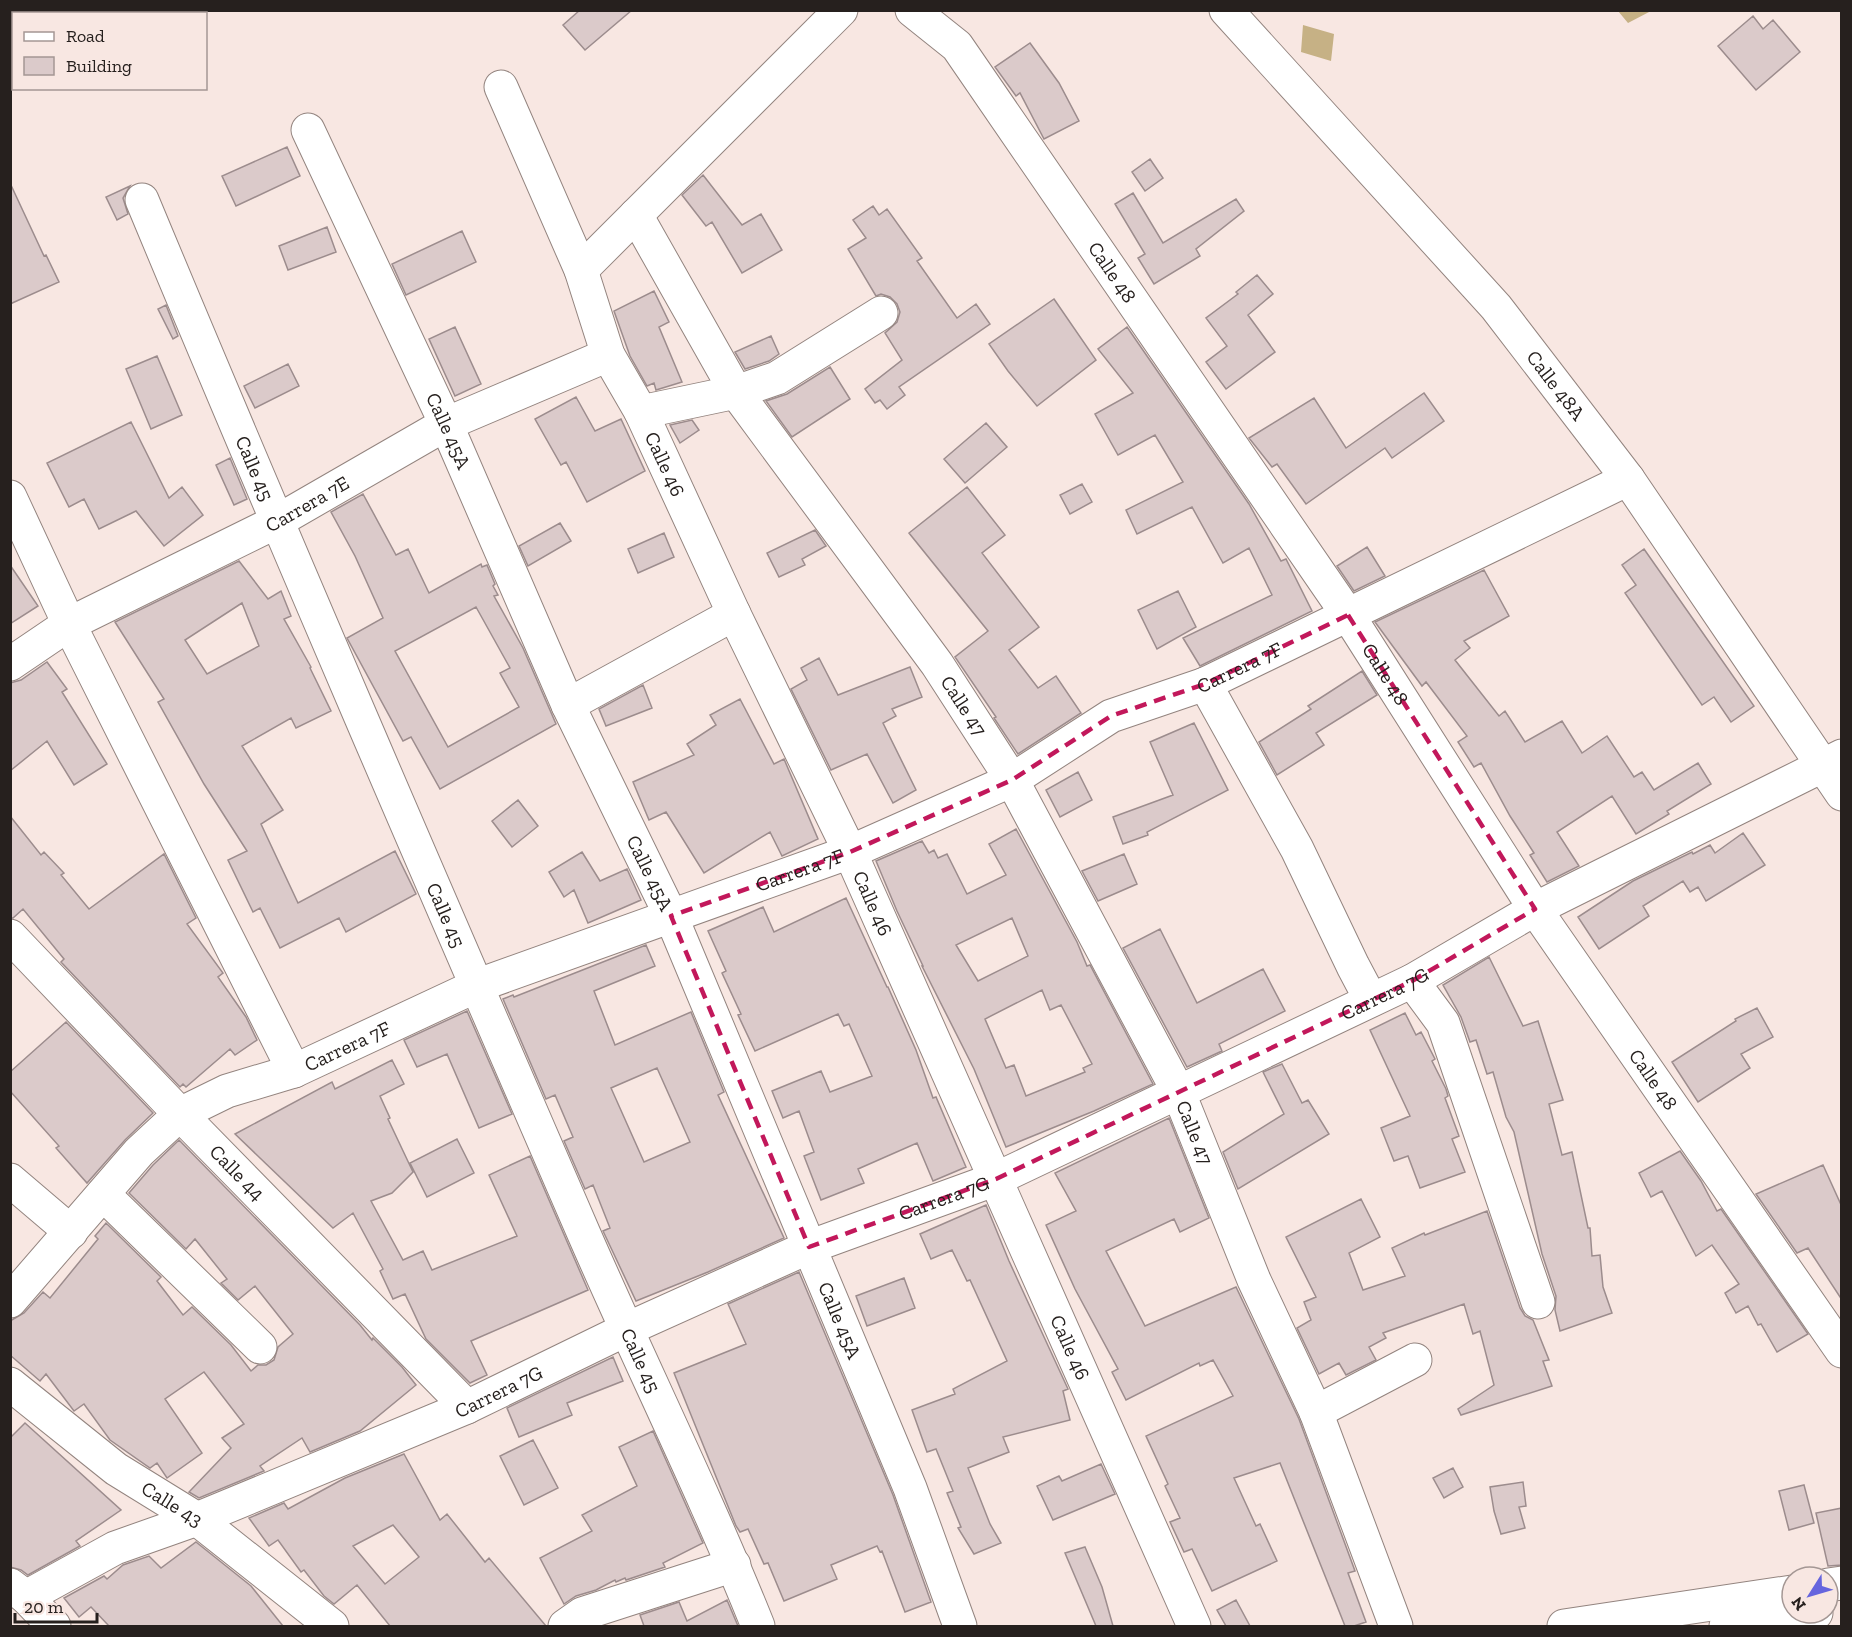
<svg xmlns="http://www.w3.org/2000/svg" width="1852" height="1637" viewBox="0 0 1852 1637" font-family="'Zilla Slab',serif">
<rect width="100%" height="100%" fill="#f8e7e2"/>
<path fill="#c6b185" d="M 1618,11 L 1651,11 L 1628,23 Z
M 1303,25 L 1334,34 L 1331,61 L 1301,52 Z"/>
<path fill="#dbcaca" stroke="#9c8c8d" stroke-width="1.5" fill-rule="evenodd" d="M 580,10 L 632,10 L 585,50 L 563,25 Z
M 1753,16 L 1763,29 L 1773,20 L 1800,52 L 1756,90 L 1718,46 Z
M 1030,43 L 1059,83 L 1079,121 L 1044,139 L 1020,93 L 1016,96 L 995,67 Z
M 287,147 L 300,176 L 236,206 L 222,176 Z
M 1150,159 L 1163,178 L 1145,191 L 1132,172 Z
M 703,175 L 742,225 L 761,214 L 782,250 L 742,273 L 712,222 L 706,226 L 682,195 Z
M 10,183 L 44,256 L 46,255 L 59,282 L 10,304 Z
M 130,186 L 123,198 L 128,214 L 117,220 L 106,197 Z
M 1133,193 L 1163,243 L 1236,199 L 1244,211 L 1196,249 L 1200,256 L 1154,284 L 1138,258 L 1145,254 L 1115,204 Z
M 873,206 L 879,215 L 887,209 L 922,258 L 917,261 L 957,318 L 976,304 L 990,324 L 899,387 L 905,395 L 887,409 L 880,400 L 875,403 L 865,389 L 902,360 L 885,333 L 897,322 L 900,312 L 897,304 L 890,297 L 881,294 L 876,296 L 848,249 L 866,238 L 853,220 Z
M 327,227 L 336,252 L 288,270 L 279,246 Z
M 462,231 L 476,262 L 406,295 L 392,264 Z
M 1257,275 L 1273,294 L 1248,315 L 1275,352 L 1226,389 L 1206,362 L 1227,346 L 1206,318 L 1238,294 L 1236,292 Z
M 654,291 L 669,322 L 659,327 L 682,382 L 656,390 L 654,383 L 647,386 L 630,356 L 614,311 Z
M 1054,299 L 1096,360 L 1037,406 L 1008,371 L 989,344 Z
M 166,305 L 178,336 L 173,339 L 158,309 Z
M 455,327 L 481,384 L 455,396 L 429,339 Z
M 1127,327 L 1249,504 L 1281,561 L 1286,559 L 1312,611 L 1200,666 L 1183,638 L 1272,595 L 1249,548 L 1223,563 L 1192,507 L 1137,534 L 1126,510 L 1183,482 L 1155,435 L 1118,455 L 1095,414 L 1133,393 L 1098,349 Z
M 771,336 L 779,354 L 769,361 L 745,369 L 735,352 Z
M 157,356 L 182,415 L 151,429 L 126,369 Z
M 288,364 L 299,386 L 255,408 L 244,386 Z
M 830,367 L 850,399 L 792,437 L 766,401 L 787,394 Z
M 1424,393 L 1444,421 L 1392,458 L 1385,448 L 1306,504 L 1277,464 L 1272,467 L 1249,438 L 1314,398 L 1346,448 Z
M 576,397 L 595,431 L 621,419 L 645,471 L 587,502 L 566,462 L 561,465 L 535,419 Z
M 692,420 L 699,430 L 680,443 L 670,425 Z
M 131,422 L 169,498 L 182,487 L 203,515 L 164,546 L 136,511 L 99,529 L 84,499 L 69,507 L 47,463 Z
M 986,423 L 1007,447 L 965,483 L 944,459 Z
M 230,458 L 247,499 L 234,505 L 216,465 Z
M 1082,484 L 1092,502 L 1070,514 L 1060,495 Z
M 967,487 L 1005,535 L 982,553 L 1039,627 L 1009,650 L 1038,688 L 1056,676 L 1081,713 L 1018,754 L 994,718 L 996,717 L 955,657 L 988,631 L 909,533 Z
M 363,494 L 396,555 L 408,549 L 429,593 L 481,564 L 482,567 L 487,565 L 495,584 L 493,586 L 498,595 L 494,596 L 523,648 L 556,724 L 440,789 L 411,737 L 403,741 L 347,638 L 383,618 L 355,556 L 331,512 ZM 476,607 L 510,668 L 500,673 L 519,707 L 448,747 L 395,651 Z
M 560,523 L 571,541 L 528,566 L 519,546 Z
M 815,530 L 826,546 L 802,559 L 805,565 L 779,577 L 767,553 Z
M 664,533 L 674,557 L 638,573 L 628,549 Z
M 1367,547 L 1385,576 L 1354,591 L 1337,566 Z
M 1644,549 L 1754,706 L 1731,722 L 1714,697 L 1702,705 L 1625,593 L 1636,585 L 1622,565 Z
M 239,561 L 268,599 L 281,591 L 291,616 L 284,619 L 311,667 L 310,668 L 331,711 L 296,728 L 291,718 L 242,746 L 283,810 L 261,824 L 298,903 L 395,851 L 416,894 L 346,932 L 339,918 L 280,948 L 260,908 L 253,912 L 228,860 L 247,851 L 204,784 L 158,702 L 164,699 L 115,622 ZM 242,603 L 259,646 L 207,674 L 185,640 Z
M 10,565 L 38,606 L 10,624 Z
M 1484,570 L 1509,616 L 1464,641 L 1470,648 L 1455,660 L 1499,716 L 1505,711 L 1525,742 L 1562,721 L 1582,753 L 1607,736 L 1634,777 L 1642,772 L 1654,790 L 1698,763 L 1711,784 L 1667,811 L 1669,814 L 1636,834 L 1612,796 L 1557,832 L 1579,866 L 1547,882 L 1530,855 L 1534,853 L 1510,816 L 1481,763 L 1474,767 L 1458,742 L 1467,736 L 1426,682 L 1422,686 L 1375,622 Z
M 1178,591 L 1196,627 L 1157,649 L 1138,610 Z
M 819,658 L 838,695 L 910,667 L 922,697 L 892,709 L 896,716 L 883,723 L 916,790 L 893,803 L 867,754 L 831,770 L 791,689 L 807,680 L 801,668 Z
M 47,662 L 67,689 L 62,692 L 107,764 L 74,785 L 47,741 L 10,771 L 10,683 L 21,680 Z
M 1362,671 L 1377,695 L 1316,733 L 1324,745 L 1277,775 L 1259,742 L 1311,709 L 1308,706 Z
M 643,685 L 652,708 L 606,726 L 599,709 Z
M 740,699 L 774,764 L 784,759 L 818,839 L 782,856 L 770,832 L 704,873 L 666,812 L 649,820 L 633,782 L 694,755 L 687,744 L 716,725 L 710,715 Z
M 1194,723 L 1228,790 L 1147,832 L 1148,835 L 1123,844 L 1113,817 L 1173,795 L 1150,742 Z
M 1078,772 L 1092,800 L 1060,817 L 1046,790 Z
M 518,800 L 538,826 L 512,847 L 492,821 Z
M 10,816 L 41,855 L 44,852 L 64,873 L 61,875 L 89,909 L 164,854 L 196,918 L 187,924 L 223,973 L 218,977 L 246,1017 L 257,1040 L 235,1055 L 230,1049 L 186,1087 L 183,1084 L 180,1087 L 61,962 L 64,959 L 23,909 L 13,918 L 10,918 Z
M 1016,829 L 1077,942 L 1087,966 L 1090,965 L 1153,1084 L 1094,1111 L 1006,1147 L 974,1069 L 922,966 L 923,966 L 897,911 L 876,861 L 922,841 L 929,853 L 934,850 L 938,858 L 947,854 L 967,894 L 1006,875 L 989,844 ZM 1012,918 L 1028,956 L 978,981 L 956,945 ZM 1042,990 L 1050,1010 L 1061,1005 L 1092,1064 L 1083,1068 L 1085,1072 L 1026,1096 L 1014,1065 L 1006,1068 L 985,1019 Z
M 1743,833 L 1765,865 L 1706,901 L 1698,887 L 1690,892 L 1683,881 L 1643,906 L 1649,916 L 1599,949 L 1578,917 L 1633,881 L 1692,852 L 1693,854 L 1710,845 L 1715,853 Z
M 582,852 L 600,881 L 627,869 L 641,900 L 588,923 L 574,890 L 564,897 L 549,872 Z
M 1124,854 L 1137,884 L 1098,901 L 1082,871 Z
M 846,898 L 887,987 L 888,987 L 916,1050 L 933,1098 L 936,1097 L 966,1167 L 933,1181 L 917,1143 L 858,1169 L 864,1183 L 821,1200 L 804,1156 L 814,1152 L 799,1111 L 783,1118 L 772,1091 L 821,1071 L 830,1092 L 872,1076 L 849,1024 L 844,1026 L 838,1014 L 755,1051 L 738,1015 L 741,1014 L 722,973 L 726,971 L 708,931 L 763,907 L 774,932 Z
M 1160,929 L 1197,1003 L 1263,969 L 1285,1011 L 1219,1044 L 1222,1051 L 1187,1067 L 1123,948 Z
M 646,945 L 655,966 L 594,991 L 615,1045 L 691,1012 L 724,1092 L 718,1095 L 784,1238 L 708,1272 L 636,1301 L 603,1231 L 610,1228 L 593,1185 L 585,1189 L 564,1141 L 573,1137 L 555,1095 L 546,1099 L 503,999 L 513,995 L 514,997 ZM 657,1068 L 690,1142 L 644,1162 L 611,1088 Z
M 1489,957 L 1523,1026 L 1538,1021 L 1563,1100 L 1549,1104 L 1562,1155 L 1572,1152 L 1588,1228 L 1590,1228 L 1592,1256 L 1600,1255 L 1603,1287 L 1612,1313 L 1560,1331 L 1555,1310 L 1556,1296 L 1542,1254 L 1514,1132 L 1506,1117 L 1493,1072 L 1487,1074 L 1476,1040 L 1470,1042 L 1461,1017 L 1443,985 Z
M 1757,1008 L 1773,1037 L 1741,1054 L 1750,1068 L 1698,1102 L 1672,1062 L 1736,1021 L 1735,1019 Z
M 467,1011 L 512,1114 L 479,1128 L 447,1054 L 417,1067 L 404,1040 Z
M 1405,1013 L 1416,1035 L 1421,1032 L 1435,1059 L 1432,1061 L 1446,1089 L 1448,1096 L 1445,1098 L 1459,1136 L 1452,1139 L 1465,1172 L 1420,1188 L 1408,1156 L 1394,1161 L 1381,1128 L 1410,1116 L 1370,1030 Z
M 66,1022 L 153,1113 L 125,1140 L 87,1183 L 56,1148 L 59,1146 L 10,1091 L 10,1072 Z
M 392,1060 L 404,1084 L 380,1096 L 390,1118 L 388,1119 L 413,1172 L 392,1193 L 371,1201 L 403,1260 L 423,1251 L 432,1270 L 517,1236 L 489,1175 L 530,1156 L 588,1290 L 471,1341 L 487,1375 L 470,1383 L 426,1339 L 405,1294 L 393,1299 L 380,1271 L 383,1269 L 353,1213 L 333,1228 L 235,1134 L 332,1082 L 335,1089 Z
M 1282,1064 L 1302,1103 L 1308,1100 L 1329,1134 L 1238,1189 L 1223,1152 L 1284,1114 L 1263,1072 Z
M 1169,1118 L 1209,1218 L 1180,1232 L 1174,1219 L 1106,1251 L 1145,1326 L 1236,1287 L 1299,1419 L 1355,1571 L 1348,1573 L 1366,1622 L 1354,1626 L 1345,1626 L 1280,1463 L 1234,1478 L 1256,1526 L 1260,1524 L 1277,1561 L 1212,1591 L 1192,1549 L 1184,1552 L 1170,1522 L 1180,1518 L 1165,1486 L 1168,1484 L 1146,1436 L 1233,1396 L 1213,1360 L 1200,1366 L 1199,1363 L 1126,1400 L 1112,1372 L 1118,1369 L 1075,1289 L 1046,1225 L 1076,1211 L 1055,1173 Z
M 457,1139 L 474,1173 L 427,1197 L 410,1163 Z
M 179,1140 L 360,1325 L 372,1340 L 373,1338 L 402,1367 L 416,1385 L 360,1431 L 310,1452 L 302,1438 L 260,1466 L 264,1471 L 199,1498 L 189,1492 L 231,1448 L 222,1438 L 244,1424 L 204,1372 L 165,1399 L 202,1453 L 167,1478 L 157,1463 L 150,1468 L 110,1440 L 84,1404 L 74,1411 L 46,1374 L 40,1381 L 10,1355 L 10,1321 L 24,1313 L 43,1292 L 50,1298 L 98,1239 L 95,1236 L 106,1223 L 161,1277 L 157,1281 L 183,1315 L 192,1307 L 231,1345 L 251,1371 L 258,1365 L 266,1365 L 274,1360 L 278,1347 L 293,1334 L 255,1286 L 238,1300 L 221,1283 L 227,1279 L 195,1239 L 186,1249 L 129,1193 L 153,1165 Z
M 1680,1151 L 1701,1181 L 1717,1211 L 1721,1209 L 1808,1334 L 1777,1352 L 1761,1324 L 1758,1325 L 1748,1306 L 1736,1313 L 1725,1293 L 1739,1284 L 1712,1245 L 1696,1256 L 1662,1191 L 1651,1197 L 1639,1173 Z
M 1823,1165 L 1842,1207 L 1842,1300 L 1808,1248 L 1797,1253 L 1756,1194 Z
M 1361,1199 L 1380,1237 L 1349,1253 L 1363,1290 L 1405,1276 L 1392,1248 L 1424,1233 L 1425,1235 L 1487,1211 L 1520,1308 L 1525,1316 L 1533,1320 L 1549,1360 L 1543,1361 L 1552,1386 L 1461,1415 L 1458,1409 L 1494,1385 L 1480,1331 L 1473,1334 L 1464,1304 L 1383,1333 L 1386,1338 L 1369,1347 L 1376,1360 L 1346,1375 L 1339,1363 L 1319,1374 L 1297,1328 L 1311,1320 L 1304,1302 L 1316,1297 L 1286,1237 Z
M 986,1205 L 1009,1261 L 1068,1389 L 1063,1391 L 1070,1420 L 1003,1437 L 1009,1452 L 968,1468 L 990,1524 L 1001,1543 L 974,1554 L 958,1528 L 961,1527 L 947,1493 L 953,1491 L 936,1449 L 927,1452 L 912,1410 L 955,1394 L 953,1389 L 1007,1361 L 970,1280 L 967,1281 L 952,1250 L 931,1259 L 920,1234 Z
M 799,1272 L 893,1495 L 931,1602 L 905,1612 L 882,1551 L 880,1552 L 877,1546 L 831,1565 L 837,1579 L 784,1601 L 768,1563 L 764,1564 L 748,1529 L 740,1532 L 736,1526 L 674,1373 L 746,1344 L 728,1304 Z
M 904,1278 L 915,1308 L 867,1326 L 856,1296 Z
M 613,1357 L 623,1381 L 567,1403 L 572,1415 L 519,1437 L 507,1408 Z
M 25,1423 L 121,1510 L 76,1541 L 80,1546 L 28,1575 L 21,1570 L 10,1567 L 10,1438 Z
M 653,1431 L 703,1543 L 663,1563 L 665,1567 L 626,1580 L 625,1578 L 616,1582 L 615,1580 L 596,1590 L 576,1596 L 564,1604 L 540,1558 L 592,1531 L 582,1515 L 637,1486 L 619,1447 Z
M 533,1440 L 558,1488 L 524,1505 L 500,1456 Z
M 404,1454 L 440,1520 L 447,1514 L 485,1562 L 489,1558 L 546,1626 L 390,1626 L 357,1585 L 334,1604 L 324,1596 L 304,1570 L 301,1572 L 278,1540 L 269,1546 L 249,1518 L 284,1503 L 288,1509 L 345,1478 ZM 393,1525 L 419,1557 L 385,1584 L 353,1546 Z
M 1101,1464 L 1115,1494 L 1053,1520 L 1037,1486 L 1059,1476 L 1062,1481 Z
M 1453,1468 L 1463,1487 L 1444,1498 L 1433,1478 Z
M 1523,1482 L 1526,1506 L 1519,1507 L 1525,1528 L 1501,1534 L 1494,1511 L 1490,1487 Z
M 1804,1485 L 1814,1523 L 1789,1530 L 1779,1491 Z
M 1842,1508 L 1842,1565 L 1828,1566 L 1816,1513 Z
M 196,1542 L 251,1586 L 283,1626 L 109,1626 L 91,1607 L 79,1617 L 64,1598 L 104,1576 L 107,1579 L 123,1565 L 149,1556 L 161,1568 Z
M 1085,1547 L 1102,1587 L 1113,1626 L 1096,1626 L 1065,1553 Z
M 727,1600 L 738,1626 L 644,1626 L 640,1615 L 679,1602 L 687,1621 Z
M 1236,1600 L 1250,1626 L 1226,1626 L 1217,1610 Z"/>
<g fill="none" stroke-linecap="round" stroke-linejoin="round">
<g stroke="#93847f" stroke-width="35">
<g id="minor">
<path id="s1" d="M 912,10 L 957,46 L 1348,615 L 1535,909 L 1842,1351"/>
<path id="s2" d="M 1226,10 L 1496,307 L 1628,479 L 1842,794"/>
<path id="s3" d="M 501,87 L 581,270 L 608,355 L 641,412 L 734,614 L 850,852 L 1194,1626"/>
<path id="s4" d="M 308,130 L 446,424 L 568,705 L 671,916 L 910,1488 L 960,1626"/>
<path id="s5" d="M 142,200 C 286,546 435,890 584,1234 C 641,1365 705,1494 758,1626"/>
<path id="s6" d="M 636,215 L 736,392 L 937,664 L 1012,780 L 1178,1091 L 1254,1280 L 1316,1412 L 1396,1626"/>
<path d="M 581,270 L 841,10"/>
<path d="M 641,412 L 736,392 L 777,378 L 881,313"/>
<path d="M 10,497 L 69,624 L 294,1071"/>
<path id="s7" d="M 10,664 L 69,624 L 276,522 L 446,424 L 608,355"/>
<path d="M 1205,684 L 1297,849 L 1353,966 L 1371,1000"/>
<path d="M 568,705 L 734,614"/>
<path id="s8" d="M 10,936 L 180,1114 L 467,1407"/>
<path d="M 1412,981 L 1443,1023 L 1538,1302"/>
<path d="M 10,1180 L 71,1232"/>
<path d="M 103,1194 L 260,1347"/>
<path id="s9" d="M 10,1301 L 139,1152 L 180,1114 L 227,1091 L 294,1071 L 476,986 L 850,852 L 1012,780 L 1111,716 L 1205,684 L 1628,479"/>
<path id="s10" d="M 10,1384 L 116,1469 L 197,1519 L 332,1626"/>
<path d="M 1316,1412 L 1415,1360"/>
<path d="M 10,1585 L 26,1597 L 54,1626"/>
<path d="M 1828,1585 L 1842,1583"/>
<path id="s11" d="M 26,1597 L 115,1548 L 197,1519 L 467,1407 L 625,1330 L 809,1247 L 996,1179 L 1412,981 L 1535,909 L 1842,756"/>
<path d="M 565,1626 L 582,1614 L 734,1565"/>
<path d="M 1564,1626 L 1792,1592"/>
<path d="M 1726,1626 L 1816,1613"/>
</g>
</g>
<use href="#minor" stroke="#fff" stroke-width="33"/>
</g>
<path fill="none" stroke="#c2185b" stroke-width="4.5" stroke-dasharray="12 8" stroke-linejoin="round" d="M 1348,615 L 1535,909 L 1412,981 L 996,1179 L 809,1247 L 671,916 L 850,852 L 1012,780 L 1111,716 L 1205,684 Z"/>
<g text-anchor="middle" dominant-baseline="central" stroke-width="5" stroke-linejoin="round" paint-order="stroke">
<g font-size="20" fill="#26201e" stroke="#f8e7e2">
<text stroke="none"><textPath href="#s1" startOffset="332">Calle 48</textPath></text>
<text stroke="none"><textPath href="#s2" startOffset="500">Calle 48A</textPath></text>
<text stroke="none"><textPath href="#s4" startOffset="332">Calle 45A</textPath></text>
<text stroke="none"><textPath href="#s3" startOffset="412">Calle 46</textPath></text>
<text stroke="none"><textPath href="#s5" startOffset="291">Calle 45</textPath></text>
<text stroke="none"><textPath href="#s7" startOffset="338">Carrera 7E</textPath></text>
<text stroke="none"><textPath href="#s9" startOffset="1406">Carrera 7F</textPath></text>
<text stroke="none"><textPath href="#s1" startOffset="818">Calle 48</textPath></text>
<text stroke="none"><textPath href="#s6" startOffset="591">Calle 47</textPath></text>
<text stroke="none"><textPath href="#s9" startOffset="920">Carrera 7F</textPath></text>
<text stroke="none"><textPath href="#s4" startOffset="818">Calle 45A</textPath></text>
<text stroke="none"><textPath href="#s3" startOffset="898">Calle 46</textPath></text>
<text stroke="none"><textPath href="#s5" startOffset="777">Calle 45</textPath></text>
<text stroke="none"><textPath href="#s11" startOffset="1488">Carrera 7G</textPath></text>
<text stroke="none"><textPath href="#s9" startOffset="434">Carrera 7F</textPath></text>
<text stroke="none"><textPath href="#s1" startOffset="1304">Calle 48</textPath></text>
<text stroke="none"><textPath href="#s6" startOffset="1077">Calle 47</textPath></text>
<text stroke="none"><textPath href="#s8" startOffset="328">Calle 44</textPath></text>
<text stroke="none"><textPath href="#s11" startOffset="1002">Carrera 7G</textPath></text>
<text stroke="none"><textPath href="#s4" startOffset="1304">Calle 45A</textPath></text>
<text stroke="none"><textPath href="#s3" startOffset="1384">Calle 46</textPath></text>
<text stroke="none"><textPath href="#s5" startOffset="1263">Calle 45</textPath></text>
<text stroke="none"><textPath href="#s11" startOffset="516">Carrera 7G</textPath></text>
<text stroke="none"><textPath href="#s10" startOffset="202">Calle 43</textPath></text>
</g>
</g>
<rect width="1852" height="1637" fill="none" stroke="#26201e" stroke-width="24"/>
<rect x="12" y="12" width="195" height="78" fill="#f8e7e2" stroke="#a49794" stroke-width="1.5"/>
<rect x="24" y="32" width="30" height="9" fill="#ffffff" stroke="#a49794" stroke-width="1.5"/>
<text x="66" y="42" font-size="18" fill="#26201e">Road</text>
<rect x="24" y="57" width="30" height="18" fill="#dbcaca" stroke="#a49794" stroke-width="1.5"/>
<text x="66" y="72" font-size="18" fill="#26201e">Building</text>
<g transform="translate(1810 1595) rotate(233)"><circle r="28" fill="#f8e7e2" stroke="#a49794" stroke-width="1.5"/>
<path d="M0-4.5L10 22L0 15L-10 22Z" fill="#6665de"/>
<text y="-9" font-size="16" font-weight="bold" text-anchor="middle" fill="#26201e">N</text>
</g>
<path d="M15 1613v9h82v-9" fill="none" stroke="#26201e" stroke-width="3"/>
<text x="24" y="1613" font-size="18" fill="#26201e" stroke="#f8e7e2" stroke-width="4.5" paint-order="stroke">20 m</text>
</svg>
